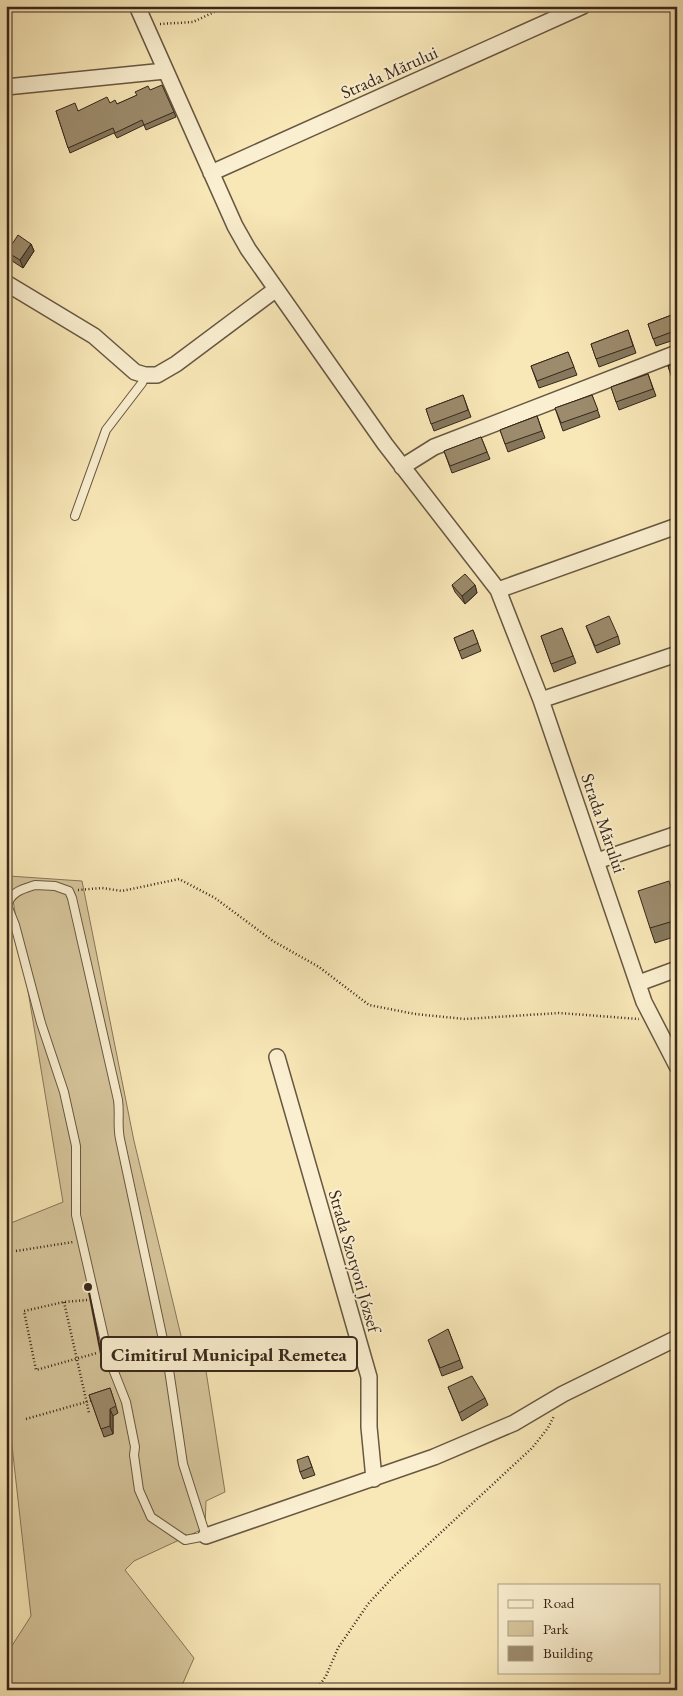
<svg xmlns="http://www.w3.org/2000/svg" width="683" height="1696" viewBox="0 0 683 1696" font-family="'EB Garamond',serif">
<rect width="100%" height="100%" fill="#f8e7b7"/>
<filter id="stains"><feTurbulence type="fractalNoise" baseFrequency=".004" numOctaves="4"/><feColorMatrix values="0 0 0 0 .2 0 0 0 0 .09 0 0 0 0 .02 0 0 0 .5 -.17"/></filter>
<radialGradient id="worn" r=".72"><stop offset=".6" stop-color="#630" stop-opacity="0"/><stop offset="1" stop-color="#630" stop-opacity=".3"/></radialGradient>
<path fill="#d7c69c" stroke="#88765b" d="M 9,876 L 82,881 L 134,1141 L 184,1348 L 206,1371 L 225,1492 L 206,1501 L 205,1528 L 134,1561 L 125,1570 L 194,1658 L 180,1690 L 16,1690 L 6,1684 L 6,1655 L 31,1616 L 6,1392 L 6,1225 L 63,1202 Z"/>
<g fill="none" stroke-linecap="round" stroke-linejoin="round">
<g stroke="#685741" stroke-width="10">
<path id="lane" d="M 75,516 L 106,430 L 142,383 L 145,375
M 35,885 L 55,886 L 69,891 L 72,898 L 118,1100 C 120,1114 117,1125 120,1139 L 168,1363 L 183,1464 L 206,1536 L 185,1540 L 151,1517 L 139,1490 L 134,1455 L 135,1447 L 126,1402 L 109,1359 L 76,1215 L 76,1146 L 64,1092 L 41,1023 L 15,925 L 7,905 C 12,891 23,889 35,885 Z"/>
</g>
<g stroke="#685741" stroke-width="18">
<path id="street" d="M 137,6 L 235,226 L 248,249 L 385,444 L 498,590 L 541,700 L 644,1002 L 677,1066
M 6,87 L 165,71
M 211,173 L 583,6
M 6,283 L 94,336 L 135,372 L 145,375 L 157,375 L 176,364 L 275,290
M 402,467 L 434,447 L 677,353
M 498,590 L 677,526
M 541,700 L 677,654
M 597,861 L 677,834
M 639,983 L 677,969
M 277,1057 L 369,1377 L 369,1427 L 374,1479
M 206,1536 L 434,1457 L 514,1423 L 563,1394 L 677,1338"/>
</g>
<path stroke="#38271a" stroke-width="2.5" stroke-dasharray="1 2.5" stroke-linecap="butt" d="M 160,24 L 193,22 L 227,6
M 78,890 L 102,888 L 122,891 L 179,879 L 215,898 L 273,941 L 319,967 L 369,1005 L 415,1014 L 465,1019 L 559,1013 L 639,1019
M 16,1251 L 73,1242
M 87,1300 L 64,1302 L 24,1311 L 36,1370 L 97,1353
M 64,1302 L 89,1413
M 26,1419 L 93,1400
M 6,1685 L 13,1690
M 316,1690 L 326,1676 L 338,1648 L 368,1604 L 393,1577 L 532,1448 L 548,1428 L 554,1416"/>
<use href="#lane" stroke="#faefd0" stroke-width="8"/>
<use href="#street" stroke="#faefd0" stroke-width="15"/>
</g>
<path fill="#86785d" stroke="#38271a" d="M 150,90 L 174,112 L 176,117 L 146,130 L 144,125 L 117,138 L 114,133 L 70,153 L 56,111 L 78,111 L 110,103 L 117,104 Z
M 31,244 L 34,251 L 23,268 L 9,259 L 7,252 Z
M 677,313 L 677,339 L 656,346 L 648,324 Z
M 628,330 L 636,353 L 599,367 L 591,344 Z
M 568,352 L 577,375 L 539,388 L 531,366 Z
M 677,363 L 677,389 L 676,389 L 668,366 Z
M 648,374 L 656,396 L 619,410 L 611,387 Z
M 463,395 L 471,417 L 434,431 L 426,409 Z
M 592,395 L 600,417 L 563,431 L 555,408 Z
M 537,416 L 545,438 L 508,452 L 500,430 Z
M 481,437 L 490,459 L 452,473 L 444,451 Z
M 452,585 L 475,585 L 477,593 L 465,604 L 455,592 Z
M 586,626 L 618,636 L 620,644 L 597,653 Z
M 562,628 L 576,663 L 554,672 L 541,636 Z
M 473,630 L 481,651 L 462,659 L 454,638 Z
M 677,902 L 677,936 L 655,943 L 650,928 Z
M 448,1329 L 463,1368 L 442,1376 L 431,1347 Z
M 448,1387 L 485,1398 L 488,1405 L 462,1421 Z
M 110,1388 L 118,1413 L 113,1416 L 113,1434 L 104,1437 L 89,1395 Z
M 308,1456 L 315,1475 L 303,1479 L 300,1472 Z"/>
<path fill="#6d614c" stroke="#38271a" d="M 31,244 L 34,251 L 23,268 L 20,260 Z
M 475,585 L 477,593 L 465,604 L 462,596 Z
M 110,1409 L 113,1416 L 113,1434 L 110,1426 Z"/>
<path fill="#9c8b6c" stroke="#38271a" d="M 162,85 L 174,112 L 144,125 L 142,120 L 115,133 L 113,128 L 68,148 L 56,111 L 75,103 L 78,111 L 107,97 L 110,103 L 115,100 L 117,104 L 137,95 L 135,92 L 148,86 L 150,90 Z
M 18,235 L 31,244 L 20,260 L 7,252 Z
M 677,313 L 677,330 L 653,339 L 648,324 Z
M 628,330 L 633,346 L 596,359 L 591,344 Z
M 568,352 L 574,367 L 537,381 L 531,366 Z
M 677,363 L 677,380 L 673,381 L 668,366 Z
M 648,374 L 653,389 L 616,402 L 611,387 Z
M 463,395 L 468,410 L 431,424 L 426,409 Z
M 592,395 L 598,410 L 561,423 L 555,408 Z
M 537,416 L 542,431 L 505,444 L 500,430 Z
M 481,437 L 487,452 L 450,466 L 444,451 Z
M 465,574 L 475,585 L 462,596 L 452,585 Z
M 609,616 L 618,636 L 595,646 L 586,626 Z
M 562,628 L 573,656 L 551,664 L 541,636 Z
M 473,630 L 478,643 L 459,651 L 454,638 Z
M 677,778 L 677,791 L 674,779 Z
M 669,881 L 677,903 L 677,920 L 650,928 L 638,891 Z
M 448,1329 L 460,1360 L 440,1368 L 428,1340 Z
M 472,1376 L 485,1398 L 459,1413 L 448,1387 Z
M 110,1388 L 116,1406 L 110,1409 L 110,1426 L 101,1429 L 89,1395 Z
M 308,1456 L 312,1467 L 300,1472 L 297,1460 Z"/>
<g text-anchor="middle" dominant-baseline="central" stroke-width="4" stroke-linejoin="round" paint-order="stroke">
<g font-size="18" fill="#38271a" stroke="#faefd0">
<text transform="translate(389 72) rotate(-24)">Strada Mărului</text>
<text transform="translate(604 823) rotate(71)">Strada Mărului</text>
<text transform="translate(355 1261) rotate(74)">Strada Szotyori József</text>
</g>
</g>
<path fill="none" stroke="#38271a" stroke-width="2" d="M88 1287L101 1354"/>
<circle fill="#38271a" stroke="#faefd0" stroke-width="2" cx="88" cy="1287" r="5"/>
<rect fill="#faefd0" stroke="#38271a" stroke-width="2" x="101" y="1337" width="256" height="34" rx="5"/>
<g font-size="19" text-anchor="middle" font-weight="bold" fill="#38271a">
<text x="229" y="1361">Cimitirul Municipal Remetea</text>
</g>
<rect width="683" height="1696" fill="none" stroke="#f8e7b7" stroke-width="25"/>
<rect x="8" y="8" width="668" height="1681" fill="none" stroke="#38271a" stroke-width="2.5"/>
<rect x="12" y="12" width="658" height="1671" fill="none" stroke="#38271a"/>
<rect x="498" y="1584" width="162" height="90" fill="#faefd0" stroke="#ac9f87"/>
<rect x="508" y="1600" width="25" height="8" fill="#faefd0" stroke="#ac9f87"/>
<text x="543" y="1608" font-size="15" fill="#38271a">Road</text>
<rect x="508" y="1621" width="25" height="15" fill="#d7c69c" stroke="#ac9f87"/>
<text x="543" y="1634" font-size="15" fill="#38271a">Park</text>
<rect x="508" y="1646" width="25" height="15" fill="#9c8b6c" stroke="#ac9f87"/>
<text x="543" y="1658" font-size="15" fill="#38271a">Building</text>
<rect width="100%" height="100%" filter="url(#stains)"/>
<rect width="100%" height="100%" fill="url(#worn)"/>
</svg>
